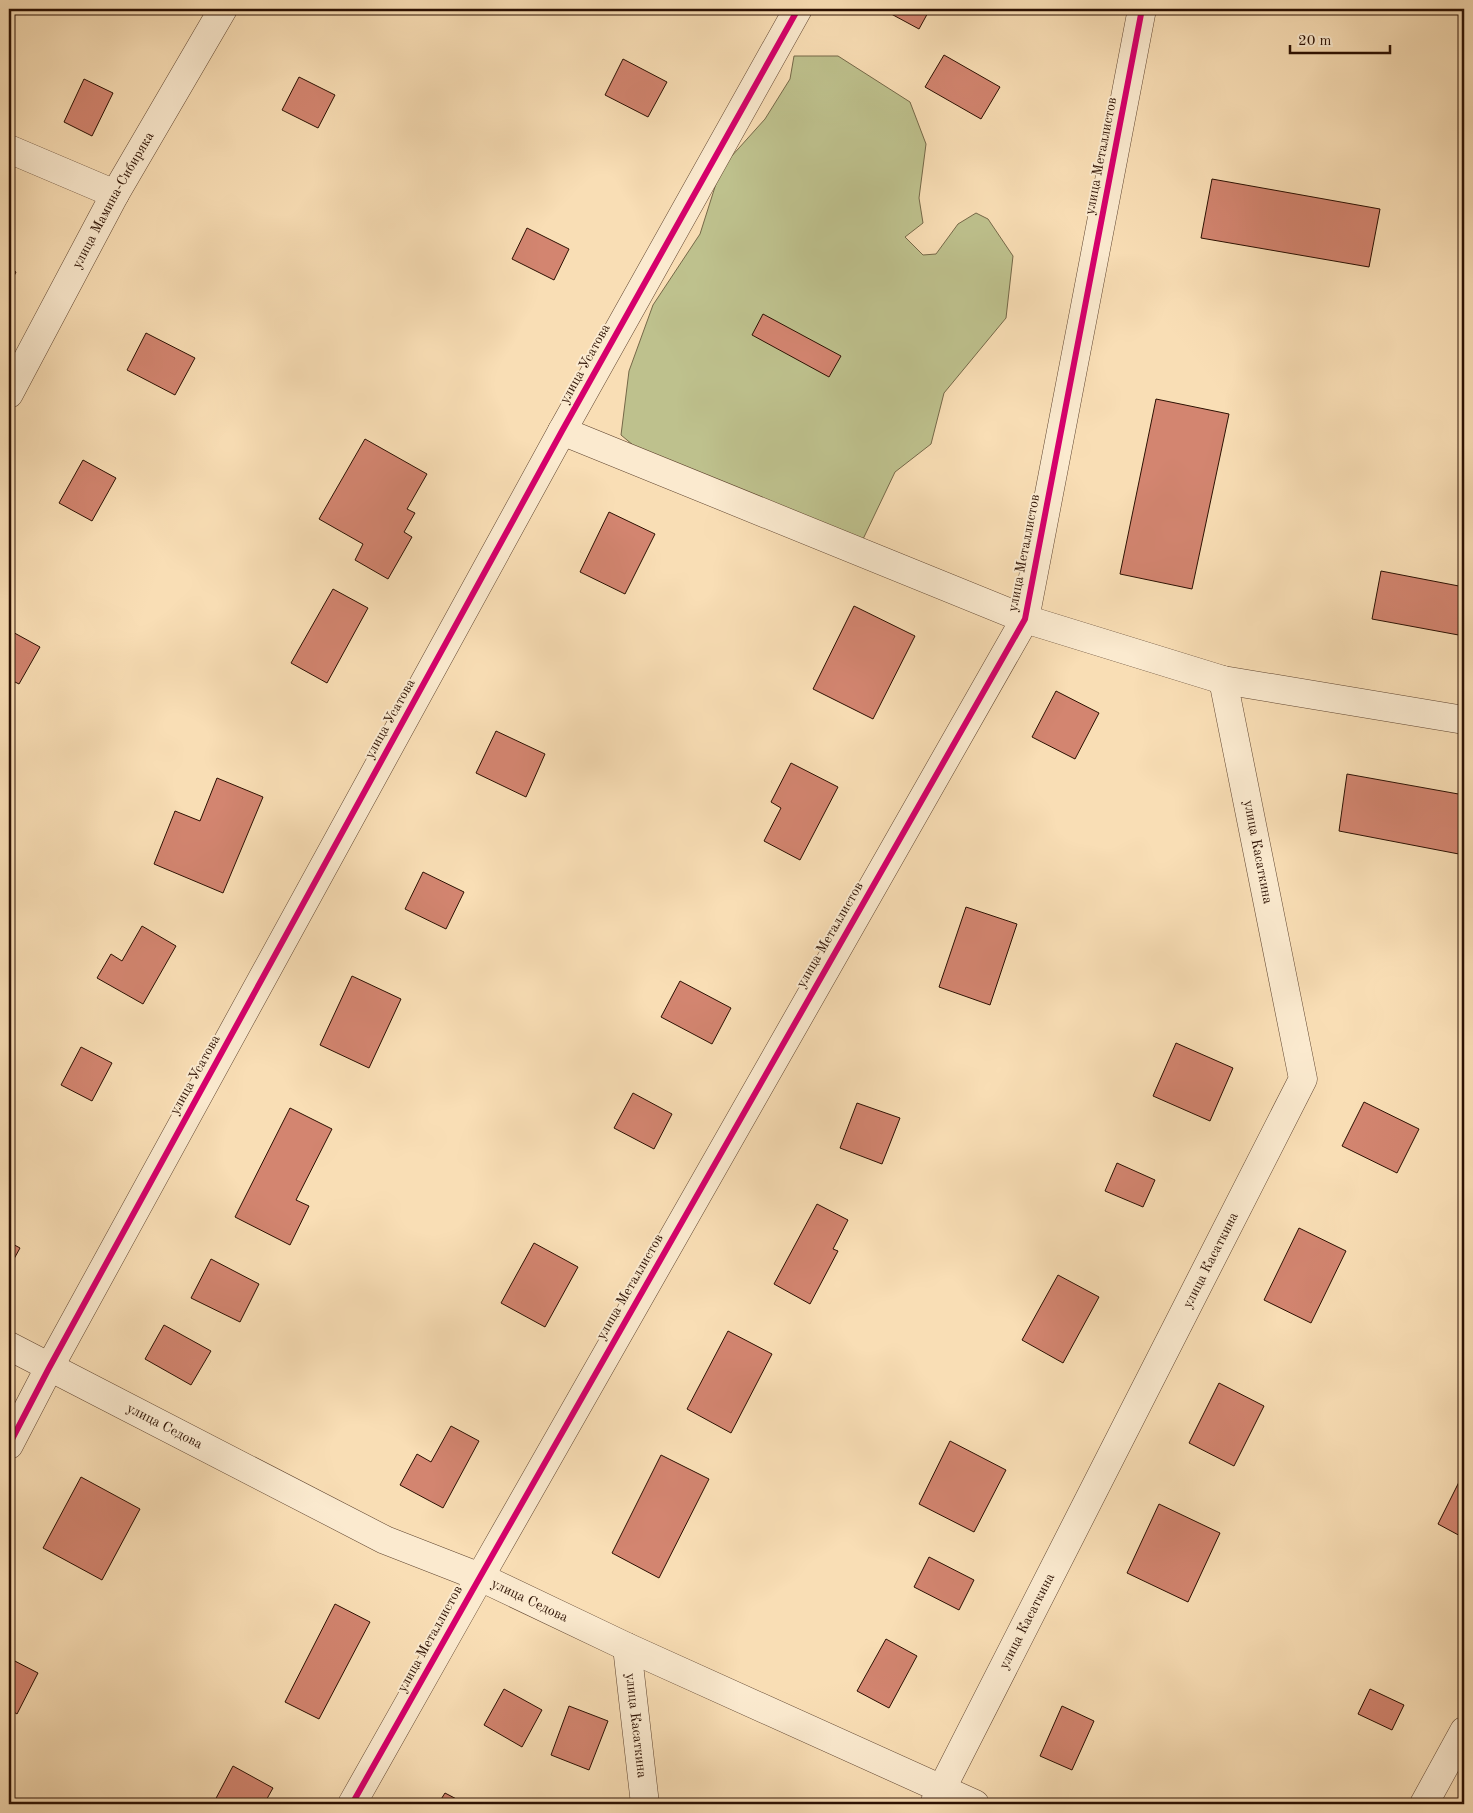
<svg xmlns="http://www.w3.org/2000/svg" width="1473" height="1813" viewBox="0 0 1473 1813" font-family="'Old Standard TT',serif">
<rect width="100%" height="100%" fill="#f9deb5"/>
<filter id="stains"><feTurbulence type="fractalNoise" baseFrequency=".004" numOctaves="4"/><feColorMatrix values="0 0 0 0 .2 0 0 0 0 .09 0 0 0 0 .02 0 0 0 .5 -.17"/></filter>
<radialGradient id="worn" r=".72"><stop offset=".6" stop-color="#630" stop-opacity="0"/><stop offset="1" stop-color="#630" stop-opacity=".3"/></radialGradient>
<path fill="#bec18d" stroke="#756848" d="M 794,56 L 838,56 L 910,102 L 926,144 L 919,198 L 923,223 L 905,237 L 923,255 L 936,254 L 958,224 L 976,213 L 988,219 L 1013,256 L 1006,318 L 944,393 L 931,444 L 895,472 L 854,558 L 670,476 L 621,435 L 629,371 L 653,305 L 700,234 L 721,168 L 765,119 L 790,79 Z"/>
<path fill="#d38570" stroke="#2c1002" d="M 882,9 L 930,9 L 919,29 Z
M 944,55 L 1000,87 L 981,119 L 925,87 Z
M 623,59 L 667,82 L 648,117 L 605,95 Z
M 299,77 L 335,95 L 318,128 L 282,110 Z
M 84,79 L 113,93 L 92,136 L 64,122 Z
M 1212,179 L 1380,209 L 1369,267 L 1201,238 Z
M 527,228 L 569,249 L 554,280 L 512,259 Z
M 9,268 L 16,272 L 9,286 Z
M 763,314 L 841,356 L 829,377 L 752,335 Z
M 146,333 L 195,358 L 175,395 L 127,370 Z
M 1156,399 L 1229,414 L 1192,589 L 1120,574 Z
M 365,439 L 427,474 L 407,509 L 415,513 L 404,532 L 412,537 L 388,579 L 355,560 L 363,544 L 319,519 Z
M 83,460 L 116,478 L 92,521 L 59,503 Z
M 609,512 L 655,534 L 625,594 L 580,572 Z
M 1381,571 L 1464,587 L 1464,636 L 1372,619 Z
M 333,589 L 368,608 L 327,683 L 291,663 Z
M 854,606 L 915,636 L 873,719 L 813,689 Z
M 9,630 L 40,647 L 19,684 L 9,679 Z
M 1056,691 L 1099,713 L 1075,759 L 1032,737 Z
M 496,731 L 545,754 L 526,797 L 476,773 Z
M 791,763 L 838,787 L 800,860 L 764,841 L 781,808 L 771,802 Z
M 1347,774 L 1464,795 L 1464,855 L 1339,831 Z
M 217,778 L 263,797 L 223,893 L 154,864 L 175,811 L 200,821 Z
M 423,872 L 464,892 L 446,929 L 405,909 Z
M 966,907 L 1017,924 L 990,1005 L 939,987 Z
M 142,926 L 176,946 L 143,1004 L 97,978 L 111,954 L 122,961 Z
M 352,976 L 401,999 L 369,1068 L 320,1045 Z
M 680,981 L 731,1008 L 712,1044 L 661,1017 Z
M 1176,1043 L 1233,1068 L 1210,1121 L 1153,1096 Z
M 81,1047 L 112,1063 L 92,1101 L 61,1085 Z
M 633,1093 L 672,1114 L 654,1149 L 614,1128 Z
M 1364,1102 L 1419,1129 L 1397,1173 L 1342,1146 Z
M 857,1103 L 900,1118 L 882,1164 L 840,1148 Z
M 290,1108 L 332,1129 L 296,1200 L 309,1206 L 290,1245 L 235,1217 Z
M 1117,1163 L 1155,1180 L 1143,1207 L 1105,1191 Z
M 817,1204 L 848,1220 L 833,1249 L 838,1251 L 810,1304 L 774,1284 Z
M 1299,1228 L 1346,1251 L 1311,1323 L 1264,1300 Z
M 9,1242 L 20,1248 L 9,1268 Z
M 534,1243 L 578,1267 L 545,1327 L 501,1303 Z
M 211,1259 L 259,1284 L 240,1322 L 191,1298 Z
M 1058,1275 L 1099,1297 L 1063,1363 L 1022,1340 Z
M 164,1325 L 211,1351 L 191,1385 L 145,1359 Z
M 728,1331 L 772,1354 L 731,1433 L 687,1409 Z
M 1219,1383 L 1264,1406 L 1234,1466 L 1189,1443 Z
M 451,1426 L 479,1441 L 443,1508 L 400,1485 L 417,1454 L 431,1462 Z
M 950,1441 L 1006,1470 L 974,1532 L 919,1504 Z
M 661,1455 L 709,1479 L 659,1578 L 612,1553 Z
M 1464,1472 L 1464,1538 L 1438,1524 Z
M 81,1477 L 140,1509 L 102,1580 L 43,1548 Z
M 1159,1504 L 1220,1533 L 1188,1602 L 1127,1573 Z
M 929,1557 L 974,1580 L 959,1610 L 914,1587 Z
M 335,1604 L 370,1622 L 319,1719 L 285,1702 Z
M 886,1639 L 917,1656 L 889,1708 L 857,1691 Z
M 9,1658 L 38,1673 L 17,1714 L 9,1709 Z
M 504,1689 L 542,1710 L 522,1747 L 484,1725 Z
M 1370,1689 L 1404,1705 L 1392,1730 L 1358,1714 Z
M 569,1706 L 608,1721 L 589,1770 L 551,1755 Z
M 1062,1706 L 1094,1721 L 1072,1770 L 1040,1756 Z
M 233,1766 L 273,1788 L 264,1804 L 213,1804 Z
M 445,1793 L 466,1804 L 438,1804 Z"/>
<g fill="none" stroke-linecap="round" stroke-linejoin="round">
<g stroke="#5f442f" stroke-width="29">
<g id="minor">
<path d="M 9,149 L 115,194"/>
<path id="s1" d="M 9,394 L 115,194 L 223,9"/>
<path d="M 562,431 L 1025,619 L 1223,680 L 1464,720"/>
<path id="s2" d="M 9,1346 L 385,1540 L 480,1577 L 627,1647 L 975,1804"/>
<path d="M 9,1445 L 49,1368 L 562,431 L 798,9"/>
<path id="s3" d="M 627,1647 L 645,1804"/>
<path d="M 352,1804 L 480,1577 L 1025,619 L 1142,9"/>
<path id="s4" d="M 934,1804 L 1303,1079 L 1223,680"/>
<path d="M 1424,1804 L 1464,1731"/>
</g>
</g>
<use href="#minor" stroke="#fbeacf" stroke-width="28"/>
<g stroke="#fbeacf" stroke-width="9">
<path id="cycleway" d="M 9,1445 L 49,1368 L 562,431 L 798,9
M 352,1804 L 480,1577 L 1025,619 L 1142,9"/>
</g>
<use href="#cycleway" stroke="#d6006c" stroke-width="6"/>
</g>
<g text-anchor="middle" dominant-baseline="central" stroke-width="4" stroke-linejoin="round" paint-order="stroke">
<g font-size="14" fill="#2c1002" stroke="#fbeacf">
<text transform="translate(1101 156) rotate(-79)">улица Металлистов</text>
<text stroke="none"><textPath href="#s1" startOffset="220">улица Мамина-Сибиряка</textPath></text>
<text transform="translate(585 364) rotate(-61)">улица Усатова</text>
<text transform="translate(1024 553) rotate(-79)">улица Металлистов</text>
<text transform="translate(390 719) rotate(-61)">улица Усатова</text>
<text transform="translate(1258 852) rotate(79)">улица Касаткина</text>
<text transform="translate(830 935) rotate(-60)">улица Металлистов</text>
<text transform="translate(195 1075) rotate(-61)">улица Усатова</text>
<text stroke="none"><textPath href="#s4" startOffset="610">улица Касаткина</textPath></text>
<text transform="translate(630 1287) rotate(-60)">улица Металлистов</text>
<text stroke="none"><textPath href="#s2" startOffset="175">улица Седова</textPath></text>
<text stroke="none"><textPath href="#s2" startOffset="580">улица Седова</textPath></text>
<text stroke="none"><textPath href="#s4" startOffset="205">улица Касаткина</textPath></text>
<text transform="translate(430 1639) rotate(-61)">улица Металлистов</text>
<text stroke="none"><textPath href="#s3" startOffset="79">улица Касаткина</textPath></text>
</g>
</g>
<rect width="1473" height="1813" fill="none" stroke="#f9deb5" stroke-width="30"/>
<rect x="10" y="10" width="1453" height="1793" fill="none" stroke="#2c1002" stroke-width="2.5"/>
<rect x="15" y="15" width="1443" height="1783" fill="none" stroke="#2c1002"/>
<path d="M1290 45v8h100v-8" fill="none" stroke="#2c1002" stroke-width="2.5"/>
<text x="1298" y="45" font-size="15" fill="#2c1002" stroke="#fbeacf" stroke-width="4" paint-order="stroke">20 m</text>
<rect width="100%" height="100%" filter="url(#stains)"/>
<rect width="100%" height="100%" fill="url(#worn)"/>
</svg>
